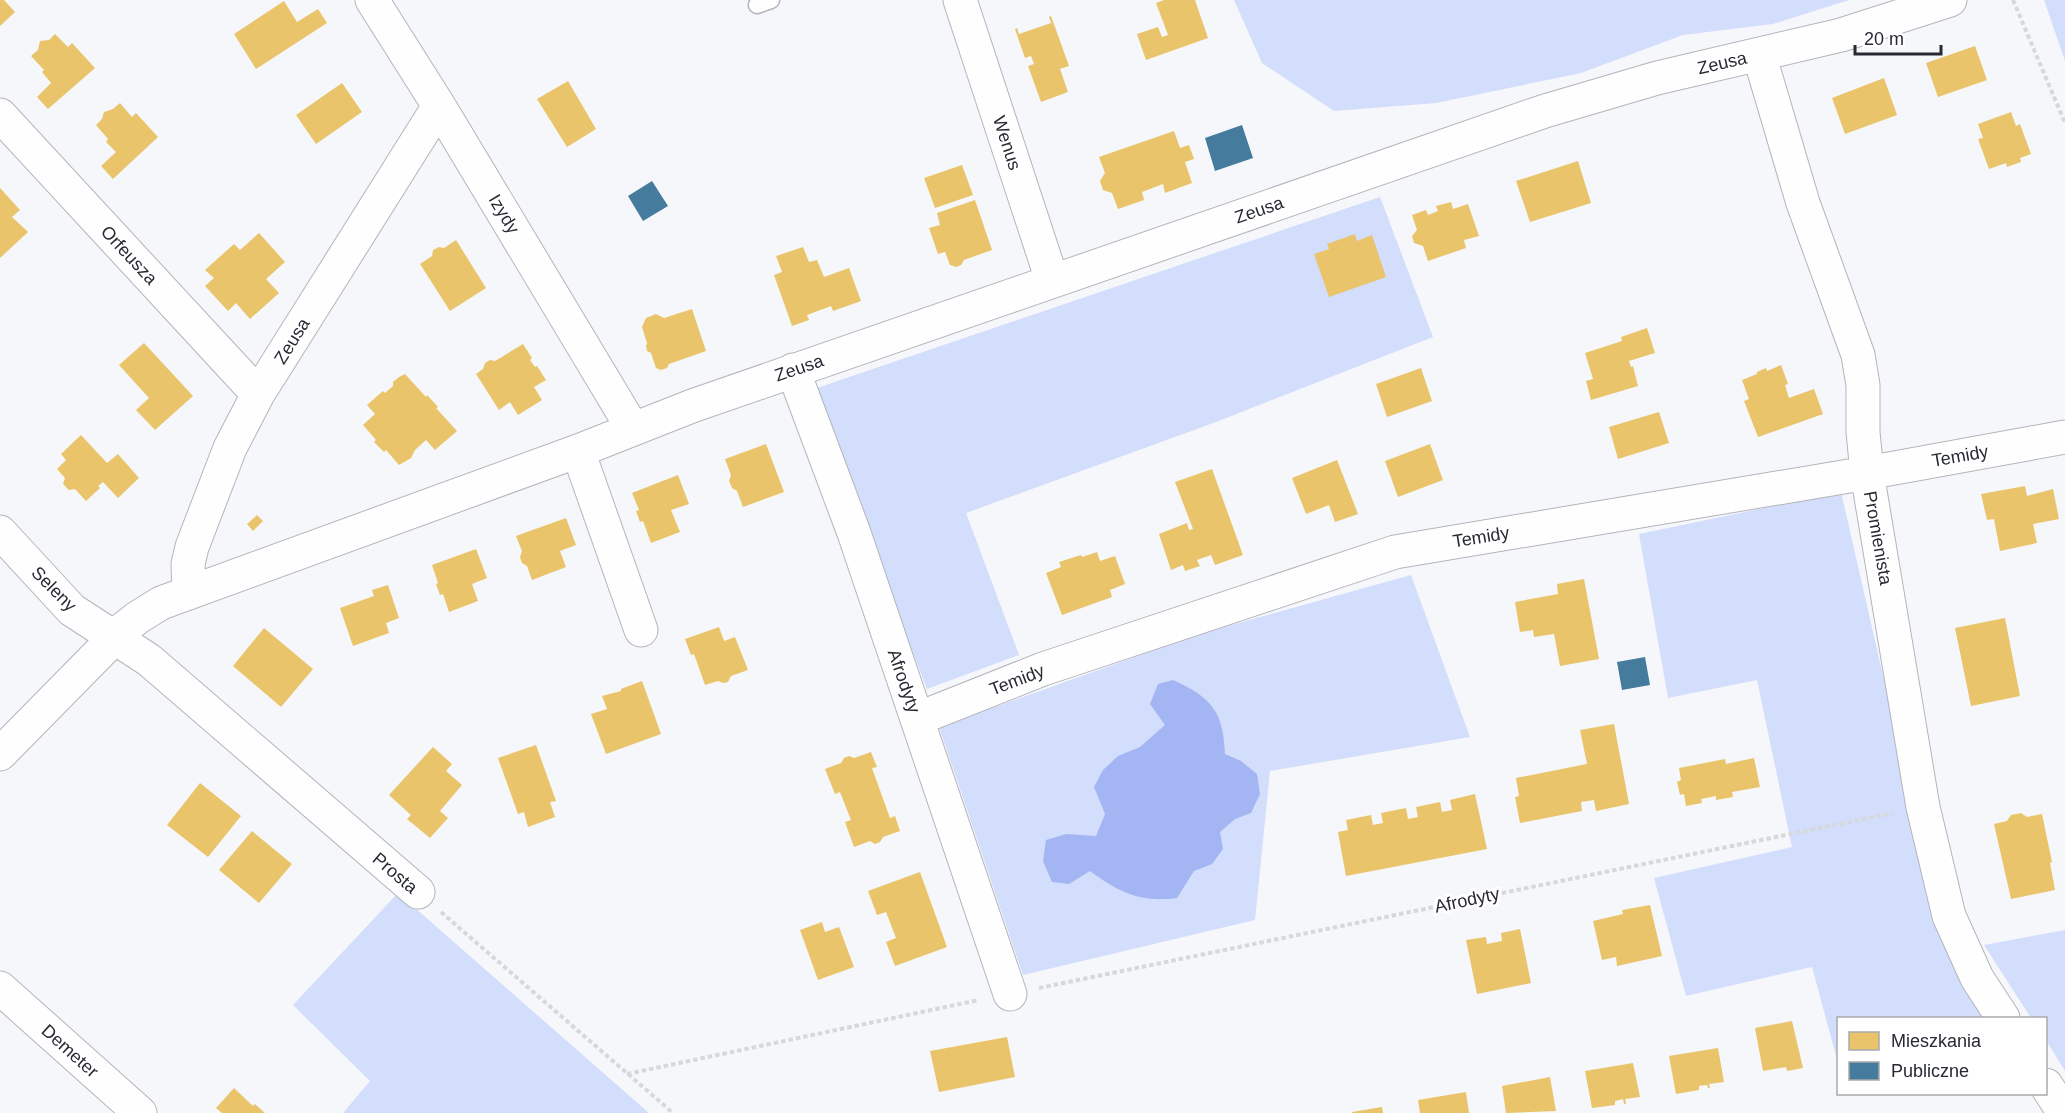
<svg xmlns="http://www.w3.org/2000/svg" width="2065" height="1113" viewBox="0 0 2065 1113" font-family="Helvetica,sans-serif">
<rect width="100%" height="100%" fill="#f6f7fa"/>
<path fill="#d3ddfc" d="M 1234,0 L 1849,0 L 1773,24 L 1683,35 L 1581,73 L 1436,103 L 1334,111 L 1262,63 Z
M 2044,0 L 2065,0 L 2065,61 Z
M 1380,197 L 1433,337 L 1216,422 L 966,513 L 1019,655 L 927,689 L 811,390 Z
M 1841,492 L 1946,951 L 1984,1018 L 1838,1018 L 1838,1063 L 1812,967 L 1686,996 L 1654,878 L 1792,847 L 1757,680 L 1668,698 L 1639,534 Z
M 1411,575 L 1470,737 L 1270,771 L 1255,920 L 1023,975 L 939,727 L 1199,634 Z
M 398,893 L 649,1113 L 343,1113 L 370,1081 L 293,1005 Z
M 2065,930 L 2065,1071 L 2046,1040 L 2046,1018 L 2031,1018 L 1984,945 Z"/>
<path fill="#a3b5f2" d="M 1173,680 C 1212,698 1223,711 1225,754 L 1241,761 L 1257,774 L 1260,794 L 1251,813 L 1235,819 L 1220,832 L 1223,849 L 1212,864 L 1194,871 L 1177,898 C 1140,903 1119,892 1090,871 L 1069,884 L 1052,882 L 1043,861 L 1046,840 L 1066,834 L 1096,836 L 1105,814 L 1094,787 L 1103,770 L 1118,756 L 1140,747 L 1165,725 L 1150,704 L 1158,684 Z"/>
<path fill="#e9c46a" d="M 0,0 L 4,0 L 15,12 L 0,26 Z
M 1164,0 L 1195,0 L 1208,38 L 1146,60 L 1137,34 L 1158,27 L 1162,37 L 1168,35 L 1156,3 Z
M 284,1 L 297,22 L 318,9 L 327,23 L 256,69 L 234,34 Z
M 1051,16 L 1069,66 L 1060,69 L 1068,92 L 1041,102 L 1028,66 L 1034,64 L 1031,56 L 1025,58 L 1015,29 L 1017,28 L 1019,34 L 1051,23 L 1049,17 Z
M 55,34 L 68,47 L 72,43 L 95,68 L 48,109 L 37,97 L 51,83 L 42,72 L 44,70 L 31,56 L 38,50 L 40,41 L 49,40 Z
M 1975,46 L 1987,80 L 1938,97 L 1926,63 Z
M 1884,78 L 1897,115 L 1845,134 L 1832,98 Z
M 568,81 L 596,129 L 567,147 L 537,99 Z
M 342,83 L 362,112 L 316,144 L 296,115 Z
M 120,103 L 132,117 L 136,113 L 158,137 L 113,179 L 101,166 L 116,152 L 106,142 L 108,139 L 96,125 L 102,119 L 104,112 L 113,109 Z
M 2011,112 L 2016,126 L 2020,124 L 2031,154 L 2020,158 L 2021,162 L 2007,167 L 2006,163 L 1989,169 L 1978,139 L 1983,138 L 1978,124 Z
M 1174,131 L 1180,148 L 1189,145 L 1194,159 L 1185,162 L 1192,183 L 1165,193 L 1163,184 L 1142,192 L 1144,200 L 1118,209 L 1112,193 L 1103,190 L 1100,181 L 1105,173 L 1099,157 Z
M 1578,161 L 1591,203 L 1530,222 L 1516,181 Z
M 962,165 L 973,195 L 935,208 L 924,178 Z
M 0,188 L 20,210 L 12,217 L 28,232 L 0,258 Z
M 975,200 L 992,250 L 964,260 L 961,265 L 956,267 L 950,265 L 945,252 L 938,254 L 929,228 L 940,225 L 937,213 Z
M 1451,202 L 1453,209 L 1468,204 L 1479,236 L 1464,240 L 1466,248 L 1428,261 L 1423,246 L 1414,243 L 1412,236 L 1417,230 L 1412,215 L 1426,210 L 1428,215 L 1438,211 L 1436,206 Z
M 259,233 L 285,262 L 266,279 L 279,293 L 250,319 L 236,303 L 228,311 L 205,286 L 214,278 L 205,270 L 234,244 L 240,250 Z
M 1355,234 L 1357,241 L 1372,235 L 1386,277 L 1329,297 L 1314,254 L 1329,249 L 1327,244 Z
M 456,240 L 486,288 L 450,311 L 420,264 L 432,256 L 433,250 L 439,247 L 444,248 Z
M 803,247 L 809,262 L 817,260 L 824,277 L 849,268 L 861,301 L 833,311 L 831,306 L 807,315 L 809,320 L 792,326 L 774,275 L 782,272 L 776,256 Z
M 692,309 L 706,351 L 669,364 L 667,368 L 661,370 L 656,368 L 651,353 L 647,351 L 646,346 L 647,343 L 642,327 L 646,318 L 656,314 L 664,318 Z
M 1647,328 L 1655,353 L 1629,361 L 1631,367 L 1633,366 L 1638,386 L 1591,400 L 1586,381 L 1593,379 L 1585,353 L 1622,341 L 1621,337 Z
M 144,343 L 193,396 L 155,430 L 136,410 L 149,398 L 119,365 Z
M 523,344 L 532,358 L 530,360 L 535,367 L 537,366 L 546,380 L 534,387 L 542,400 L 518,415 L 510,402 L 499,410 L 476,374 L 483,369 L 485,363 L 490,360 L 495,361 Z
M 1781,365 L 1788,384 L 1785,385 L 1789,398 L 1814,389 L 1823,414 L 1758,437 L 1744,401 L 1749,399 L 1742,380 L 1757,374 L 1757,372 L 1766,368 L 1767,371 Z
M 1421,368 L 1432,401 L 1387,417 L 1376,384 Z
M 405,374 L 426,397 L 427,395 L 438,407 L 436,408 L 457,431 L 435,450 L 426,440 L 415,450 L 411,458 L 399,465 L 386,450 L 384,452 L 374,442 L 376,440 L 363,425 L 375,414 L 367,405 L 383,391 L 385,393 L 393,386 L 393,382 L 399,377 Z
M 1659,412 L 1669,443 L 1618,459 L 1609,427 Z
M 81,435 L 107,463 L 118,454 L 139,478 L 118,498 L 103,482 L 98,486 L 100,488 L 86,501 L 75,489 L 69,490 L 63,484 L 65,478 L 57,469 L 66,460 L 61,454 Z
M 766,444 L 784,492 L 743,507 L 737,491 L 732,488 L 729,481 L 731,475 L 725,459 Z
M 1430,444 L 1443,480 L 1398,497 L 1385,461 Z
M 1337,460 L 1358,514 L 1335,522 L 1329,505 L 1306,514 L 1292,478 Z
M 1212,469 L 1243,555 L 1215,565 L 1211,555 L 1197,560 L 1200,566 L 1185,571 L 1183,565 L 1171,570 L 1159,534 L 1187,523 L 1189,530 L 1193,529 L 1175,482 Z
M 678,475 L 689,504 L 671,510 L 680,532 L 651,543 L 643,521 L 640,522 L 636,511 L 639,510 L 632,493 Z
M 2025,486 L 2027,496 L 2053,489 L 2059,519 L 2033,524 L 2037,543 L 2000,551 L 1994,519 L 1987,520 L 1981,494 Z
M 257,515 L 263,521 L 253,531 L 247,524 Z
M 566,518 L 576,545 L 560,551 L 566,567 L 532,580 L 527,566 L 522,563 L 520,557 L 522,551 L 516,536 Z
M 476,549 L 487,578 L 472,584 L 478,601 L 449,612 L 443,594 L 440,595 L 436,584 L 438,583 L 432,565 Z
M 1097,552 L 1100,561 L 1115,556 L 1125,584 L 1110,590 L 1112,597 L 1062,615 L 1046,573 L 1061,567 L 1059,562 L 1081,555 L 1082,557 Z
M 1584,579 L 1599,659 L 1560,666 L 1554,634 L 1534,637 L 1533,630 L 1520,632 L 1515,602 L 1558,594 L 1557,584 Z
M 388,585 L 399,618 L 386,623 L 389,633 L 353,646 L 340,608 L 374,596 L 372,590 Z
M 2005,618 L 2020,696 L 1971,706 L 1955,628 Z
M 719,627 L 724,641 L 735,637 L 748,670 L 731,676 L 728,682 L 723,683 L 718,681 L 705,685 L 694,654 L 691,655 L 685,639 Z
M 264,628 L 313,669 L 281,707 L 233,666 Z
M 642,681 L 661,734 L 606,754 L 591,714 L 607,709 L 602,696 L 621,691 L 621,689 Z
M 1614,724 L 1629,804 L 1596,811 L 1594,800 L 1581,802 L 1582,811 L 1520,823 L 1515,797 L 1519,796 L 1516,778 L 1587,764 L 1580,730 Z
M 536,745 L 556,801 L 550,802 L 555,817 L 528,827 L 524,812 L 518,814 L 498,758 Z
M 433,747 L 452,764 L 446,771 L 462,785 L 440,811 L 448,818 L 430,838 L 407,819 L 411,815 L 389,795 Z
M 871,752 L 877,767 L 872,768 L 890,818 L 895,816 L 900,831 L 883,837 L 880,842 L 875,844 L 870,841 L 854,847 L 845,822 L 851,820 L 840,792 L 835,794 L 825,769 L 841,763 L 844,758 L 849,756 L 854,758 Z
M 1754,758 L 1760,787 L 1732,792 L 1733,797 L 1716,800 L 1716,796 L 1701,799 L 1702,803 L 1686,806 L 1684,794 L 1680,795 L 1677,782 L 1681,780 L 1679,768 L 1725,759 L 1726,764 Z
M 200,783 L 241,816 L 208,857 L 167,825 Z
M 1475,794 L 1487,849 L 1346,876 L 1338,832 L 1348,830 L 1346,820 L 1371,815 L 1373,825 L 1383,823 L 1381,813 L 1406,808 L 1408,819 L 1418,817 L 1416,807 L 1440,802 L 1442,812 L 1452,810 L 1450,800 Z
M 2021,813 L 2027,817 L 2042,814 L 2052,862 L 2050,863 L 2055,890 L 2011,899 L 1994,824 L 2007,821 L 2011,815 Z
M 252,831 L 292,864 L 259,903 L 219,870 Z
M 920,872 L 947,947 L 895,966 L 886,942 L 896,938 L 886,912 L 877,915 L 868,891 Z
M 1650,905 L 1662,956 L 1617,966 L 1616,957 L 1602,960 L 1593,921 L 1623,914 L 1622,910 Z
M 822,922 L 825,932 L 839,927 L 854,967 L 818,980 L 800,930 Z
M 1520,929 L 1531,983 L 1477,994 L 1466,940 L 1486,937 L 1487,944 L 1502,941 L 1501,933 Z
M 1792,1021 L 1803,1068 L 1787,1071 L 1786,1067 L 1763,1071 L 1755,1028 Z
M 1007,1037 L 1015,1077 L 939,1092 L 930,1051 Z
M 1718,1048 L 1724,1082 L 1709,1084 L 1710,1088 L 1708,1088 L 1707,1085 L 1699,1086 L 1699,1090 L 1676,1094 L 1669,1056 Z
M 1633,1063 L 1640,1097 L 1625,1099 L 1626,1104 L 1624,1104 L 1623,1099 L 1615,1101 L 1615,1105 L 1592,1108 L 1585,1071 Z
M 1550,1077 L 1556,1111 L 1506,1113 L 1502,1086 Z
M 234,1088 L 253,1106 L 255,1104 L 265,1113 L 222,1113 L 216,1108 Z
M 1466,1092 L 1469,1113 L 1420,1113 L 1418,1100 Z
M 1382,1107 L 1383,1113 L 1352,1113 L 1352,1112 Z"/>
<path fill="#457b9d" d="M 1242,125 L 1253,158 L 1215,171 L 1205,138 Z
M 652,181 L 668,206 L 643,221 L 628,196 Z
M 1645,657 L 1650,685 L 1622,690 L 1617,662 Z"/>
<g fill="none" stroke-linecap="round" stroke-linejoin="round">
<g stroke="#b3b5bb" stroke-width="19">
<path id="lane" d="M 757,5 L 771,0"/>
</g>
<g stroke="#b3b5bb" stroke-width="35">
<path id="street" d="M 372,0 L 439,106 L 633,429
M 960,0 L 1052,280
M 1759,54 L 1803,203 L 1858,355 L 1863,385 L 1863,432 L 1867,473 L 1923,807 L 1949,916 L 1977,978 L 2003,1018
M 0,115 L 258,394
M 793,370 L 854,533 L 1010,994
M 578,451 L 641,630
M 0,532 L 72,610 L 149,660 L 418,892
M 189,593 L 188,564 L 192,547 L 230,448 L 258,394 L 439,106
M 917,719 L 1043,669 L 1395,552 L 1867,473 L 2065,437
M 0,754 L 123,629 L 137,618 L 161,603 L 578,451 L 692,406 L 1545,111 L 1657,78 L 1841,35 L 1950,0
M 0,988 L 140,1113
M 2046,1085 L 2064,1113"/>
</g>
<path stroke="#d7d8da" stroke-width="4" stroke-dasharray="4.5 3" stroke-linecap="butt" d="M 2013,0 L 2065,123
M 441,912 L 673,1113
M 1039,988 L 1893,813
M 627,1074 L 979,1000"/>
<use href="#lane" stroke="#fefefe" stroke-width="16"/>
<use href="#street" stroke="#fefefe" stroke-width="33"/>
</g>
<g text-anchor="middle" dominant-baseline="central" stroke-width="6" stroke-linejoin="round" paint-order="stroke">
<g font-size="18" fill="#272a33" stroke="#fff">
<text transform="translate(1722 63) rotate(-13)">Zeusa</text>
<text transform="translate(1007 143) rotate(72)">Wenus</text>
<text transform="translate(1259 210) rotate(-19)">Zeusa</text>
<text transform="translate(504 214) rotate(59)">Izydy</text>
<text transform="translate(129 255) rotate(47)">Orfeusza</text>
<text transform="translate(292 341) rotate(-58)">Zeusa</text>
<text transform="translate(799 368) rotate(-19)">Zeusa</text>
<text transform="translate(1960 456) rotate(-10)">Temidy</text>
<text transform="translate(1481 537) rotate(-9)">Temidy</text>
<text transform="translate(1878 538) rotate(80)">Promienista</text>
<text transform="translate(54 589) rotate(45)">Seleny</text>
<text transform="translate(1017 680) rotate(-21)">Temidy</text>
<text transform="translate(904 681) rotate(71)">Afrodyty</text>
<text transform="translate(395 873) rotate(40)">Prosta</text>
<text transform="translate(1467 900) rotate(-12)">Afrodyty</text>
<text transform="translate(70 1051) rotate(42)">Demeter</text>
</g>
</g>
<rect x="1837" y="1017" width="210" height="78" fill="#ffffff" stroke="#a9aaad" stroke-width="1.5"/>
<rect x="1849" y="1032" width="30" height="18" fill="#e9c46a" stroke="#a9aaad" stroke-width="1.5"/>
<text x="1891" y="1047" font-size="18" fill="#272a33">Mieszkania</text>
<rect x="1849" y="1062" width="30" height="18" fill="#457b9d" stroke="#a9aaad" stroke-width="1.5"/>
<text x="1891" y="1077" font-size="18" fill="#272a33">Publiczne</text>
<path d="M1855 45v9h86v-9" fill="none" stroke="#272a33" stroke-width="3"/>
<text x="1864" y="45" font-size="18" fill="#272a33" stroke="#ffffff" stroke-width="4.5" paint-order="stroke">20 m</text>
</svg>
